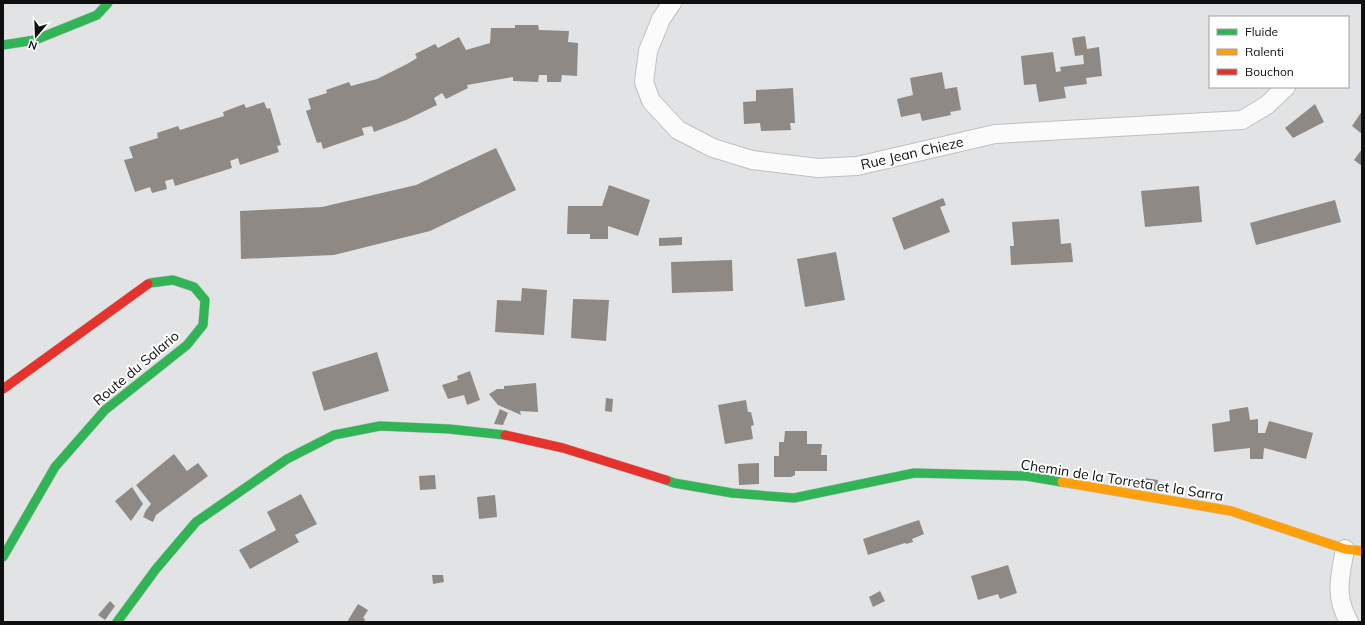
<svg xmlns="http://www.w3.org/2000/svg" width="1365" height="625" viewBox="0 0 1365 625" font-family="Mulish,sans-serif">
<rect width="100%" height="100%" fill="#e2e3e4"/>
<path fill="#8f8986" d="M 515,25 L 538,25 L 539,30 L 569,31 L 568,42 L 578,43 L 577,76 L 562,75 L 561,82 L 547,82 L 547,75 L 539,75 L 538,82 L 513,81 L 513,77 L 467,85 L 468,88 L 446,99 L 442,93 L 434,98 L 437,105 L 406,120 L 374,132 L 372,126 L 362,128 L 364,135 L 323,149 L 321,142 L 317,143 L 306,111 L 311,109 L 308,99 L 327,93 L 326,90 L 349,82 L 351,86 L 377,79 L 407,64 L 417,58 L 415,54 L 435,44 L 438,48 L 459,37 L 466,50 L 490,43 L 491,28 L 515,28 Z
M 1085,36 L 1087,49 L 1099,47 L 1102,76 L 1086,78 L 1087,84 L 1064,87 L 1066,98 L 1039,102 L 1036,84 L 1024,85 L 1021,56 L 1053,52 L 1056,72 L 1061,71 L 1060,67 L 1084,64 L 1083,55 L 1075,56 L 1072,38 Z
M 942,72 L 945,89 L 957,87 L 961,110 L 950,112 L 951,115 L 922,121 L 920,113 L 901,117 L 897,99 L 913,95 L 910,78 Z
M 793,88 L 795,123 L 790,123 L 791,130 L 761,131 L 760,123 L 744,124 L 743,102 L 756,101 L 756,90 Z
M 264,102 L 267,109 L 270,108 L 281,145 L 277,146 L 279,152 L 240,165 L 238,158 L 230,161 L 232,168 L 175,186 L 173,179 L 165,181 L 167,189 L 152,193 L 150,187 L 135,192 L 124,160 L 133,158 L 129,147 L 158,138 L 157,133 L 178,126 L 180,130 L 224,116 L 223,112 L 244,104 L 246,108 Z
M 1315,104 L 1324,122 L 1293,138 L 1285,128 Z
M 1362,111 L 1362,134 L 1352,126 Z
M 496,148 L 516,190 L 430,231 L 334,255 L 241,259 L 240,211 L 322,207 L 416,185 Z
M 1362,149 L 1362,166 L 1354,160 Z
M 609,185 L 650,200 L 638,236 L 608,226 L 608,239 L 590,239 L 590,234 L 567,234 L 568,206 L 602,206 Z
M 1199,186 L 1202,222 L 1145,227 L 1141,191 Z
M 943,198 L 946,205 L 940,207 L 950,232 L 904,250 L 892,218 Z
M 1335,200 L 1341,222 L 1256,245 L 1250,223 Z
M 1059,219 L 1061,244 L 1071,243 L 1073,262 L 1011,265 L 1010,246 L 1014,246 L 1012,222 Z
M 682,237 L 682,245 L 659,246 L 659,238 Z
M 836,252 L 845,300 L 805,307 L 797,259 Z
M 732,260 L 733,291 L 672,293 L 671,262 Z
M 522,288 L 547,290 L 544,335 L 495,332 L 497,300 L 521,301 Z
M 573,299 L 609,300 L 606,341 L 571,338 Z
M 377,352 L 389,391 L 324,411 L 312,372 Z
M 470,371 L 480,400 L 467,405 L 464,395 L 448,399 L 442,385 L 458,380 L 457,376 Z
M 536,383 L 538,412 L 520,411 L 521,415 L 498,405 L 489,394 L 497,389 L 504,389 L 504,386 Z
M 606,398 L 613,399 L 612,412 L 605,411 Z
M 746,400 L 748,412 L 751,412 L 754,425 L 751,426 L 753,439 L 725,444 L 718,405 Z
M 1248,407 L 1250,420 L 1258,419 L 1258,433 L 1265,433 L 1269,421 L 1313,433 L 1306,459 L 1264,448 L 1263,459 L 1250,459 L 1250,448 L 1214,452 L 1212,424 L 1230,421 L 1229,410 Z
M 500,409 L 508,413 L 503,425 L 494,424 Z
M 785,431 L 807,431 L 807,444 L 822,444 L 821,455 L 827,455 L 827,471 L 795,471 L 795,475 L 791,477 L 774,477 L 774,456 L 779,456 L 779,442 L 784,442 Z
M 174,454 L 187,471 L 198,463 L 208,476 L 156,515 L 153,522 L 143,517 L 146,510 L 151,504 L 136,485 Z
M 759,463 L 759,484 L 739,485 L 738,464 Z
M 435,475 L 436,489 L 420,490 L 419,476 Z
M 1145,478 L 1158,480 L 1156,491 L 1143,488 Z
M 132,487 L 143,504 L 131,521 L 115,501 Z
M 301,494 L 317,524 L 295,535 L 299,542 L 250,569 L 239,550 L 276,530 L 267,512 Z
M 495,495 L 497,517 L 479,519 L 477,497 Z
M 919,520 L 924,534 L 912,539 L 913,542 L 906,544 L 905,543 L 868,555 L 863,539 Z
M 1008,565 L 1017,593 L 1000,599 L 998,594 L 978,600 L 971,576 Z
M 432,575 L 443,575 L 444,582 L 433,584 Z
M 880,591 L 885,601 L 873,607 L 869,597 Z
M 110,601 L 115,606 L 105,620 L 98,615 Z
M 358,604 L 368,610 L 363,618 L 365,619 L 364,622 L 347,622 Z"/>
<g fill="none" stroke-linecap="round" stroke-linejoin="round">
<g stroke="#bfc0c1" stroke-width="20">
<path id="street" d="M 672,3 L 661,19 L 648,51 L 644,82 L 651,101 L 678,130 L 713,148 L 752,160 L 818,168 L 857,166 L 995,134 L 1242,120 L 1267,105 L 1286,87
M 1345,549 C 1340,578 1334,595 1349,622"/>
</g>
<g stroke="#bfc0c1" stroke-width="10">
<path id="fast" d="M 3,45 L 35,40 L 97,15 L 108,3
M 666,480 L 674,483 L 732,493 L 794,498 L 914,473 L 1026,476 L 1062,482
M 3,557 L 55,467 L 105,410 L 187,345 L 203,325 L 205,300 L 194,287 L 173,280 L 150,283 L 148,284
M 117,622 L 156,569 L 196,522 L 287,459 L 334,435 L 380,426 L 449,429 L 505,435"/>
</g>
<g stroke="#bfc0c1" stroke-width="10">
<path id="slow" d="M 1062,482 L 1231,511 L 1345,549 L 1362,551"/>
</g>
<g stroke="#bfc0c1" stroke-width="10">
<path id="jam" d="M 3,389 L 148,284
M 505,435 L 563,448 L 666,480"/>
</g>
<use href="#street" stroke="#fbfbfb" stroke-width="18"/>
<use href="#fast" stroke="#30b455" stroke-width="9"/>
<use href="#slow" stroke="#ff9f0a" stroke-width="9"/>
<use href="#jam" stroke="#e5322d" stroke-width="9"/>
</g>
<g text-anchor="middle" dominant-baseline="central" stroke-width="4" stroke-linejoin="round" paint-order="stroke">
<g font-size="14" fill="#0f0f10" stroke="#fff">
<text transform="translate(912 153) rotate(-13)">Rue Jean Chieze</text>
<text transform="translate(136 368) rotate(-40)">Route du Salario</text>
<text transform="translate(1122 480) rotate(9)">Chemin de la Torreta et la Sarra</text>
</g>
</g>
<rect width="1365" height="625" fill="none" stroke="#0f0f10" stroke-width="8"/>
<rect x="1209" y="16" width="140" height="72" fill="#ffffff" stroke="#9f9f9f"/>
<rect x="1217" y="29" width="20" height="6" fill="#30b455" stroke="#9f9f9f"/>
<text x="1245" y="36" font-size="12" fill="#0f0f10">Fluide</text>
<rect x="1217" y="49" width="20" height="6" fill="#ff9f0a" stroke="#9f9f9f"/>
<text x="1245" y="56" font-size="12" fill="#0f0f10">Ralenti</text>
<rect x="1217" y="69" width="20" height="6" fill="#e5322d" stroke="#9f9f9f"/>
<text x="1245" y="76" font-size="12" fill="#0f0f10">Bouchon</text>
<g transform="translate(36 36) rotate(199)" stroke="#ffffff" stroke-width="3" paint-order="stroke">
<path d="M0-3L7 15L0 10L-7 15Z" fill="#0f0f10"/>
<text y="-6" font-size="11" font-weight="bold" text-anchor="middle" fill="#0f0f10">N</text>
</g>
</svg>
